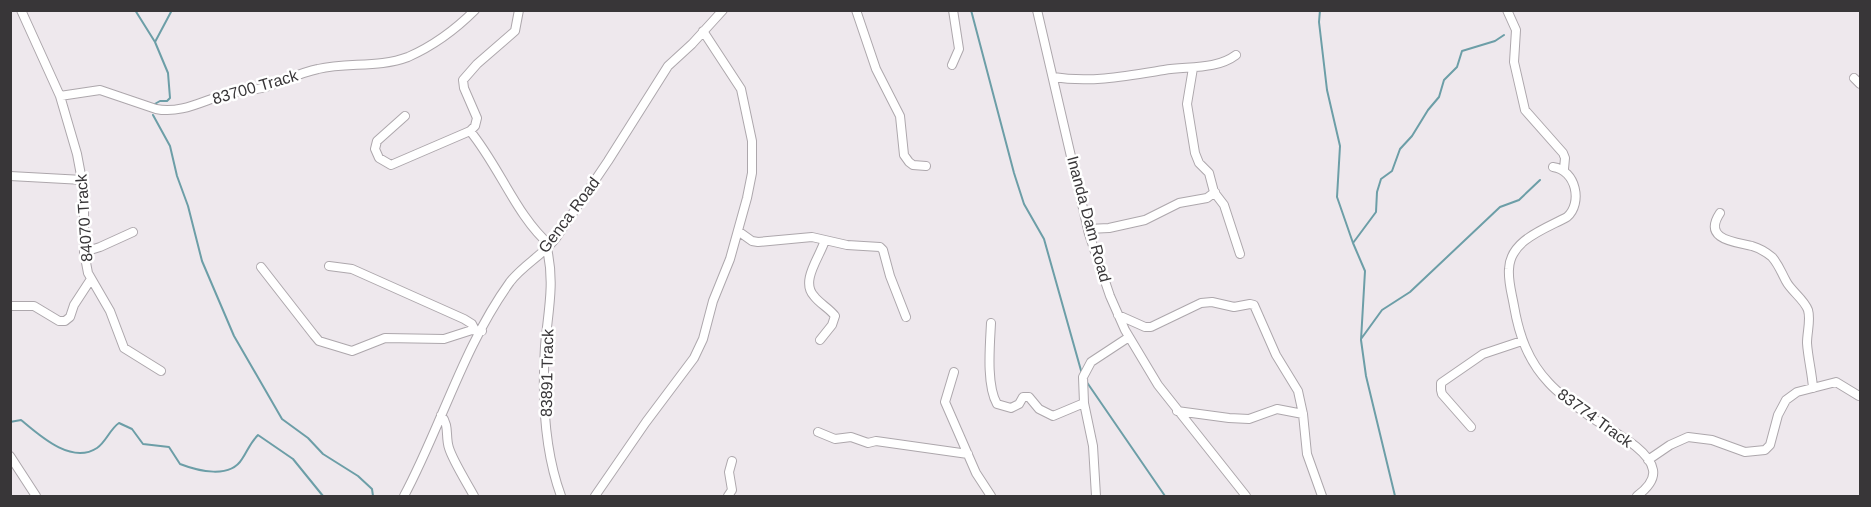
<svg xmlns="http://www.w3.org/2000/svg" width="1871" height="507" viewBox="0 0 1871 507" font-family="Arial,sans-serif">
<rect width="100%" height="100%" fill="#eee8ed"/>
<g fill="none" stroke-linecap="round" stroke-linejoin="round">
<path stroke="#6c9ea7" stroke-width="2" d="M 135,10 L 155,42 L 168,73 L 170,98 L 167,101 L 160,101 L 153,105
M 971,10 L 1014,173 L 1024,204 L 1044,239 L 1082,374
M 1320,10 L 1319,22 L 1327,90 L 1340,146 L 1337,197 L 1353,243 L 1365,271 L 1361,340 L 1366,376 L 1395,496
M 155,42 L 172,10
M 153,115 L 170,146 L 177,176 L 188,206 L 202,261 L 234,336 L 282,419 L 308,438 L 323,454 L 358,476 L 372,489 L 373,496
M 1353,243 L 1376,212 L 1377,192 L 1381,179 L 1392,171 L 1400,149 L 1412,136 L 1428,110 L 1439,97 L 1444,80 L 1457,67 L 1462,51 L 1495,41 L 1504,35
M 1361,339 L 1382,310 L 1410,292 L 1500,207 L 1519,200 L 1540,180
M 1086,381 L 1165,496
M 10,422 L 21,420 C 39,435 71,465 97,448 C 106,442 110,429 119,423 L 132,429 L 143,444 L 169,447 L 180,464 C 198,471 230,479 242,459 C 248,450 250,443 258,435 L 293,459 L 323,496"/>
<g stroke="#ada7ac" stroke-width="10">
<path id="minor" d="M 21,10 L 60,96 L 77,154 L 84,191 L 84,252 L 88,273 L 110,311 L 124,348 L 161,371
M 856,10 L 876,69 L 900,116 L 904,155 L 909,162 L 913,165 L 926,166
M 1037,10 L 1089,234 L 1110,296 L 1125,330 L 1158,385 L 1246,496
M 1507,10 L 1516,30 L 1514,62 L 1525,110 L 1563,153 L 1565,158 L 1564,169
M 952,65 L 959,49 L 953,10
M 1193,68 L 1187,104 L 1195,153 L 1199,163 L 1209,173 L 1214,192 L 1224,205 L 1240,254
M 1053,77 C 1091,83 1127,76 1164,70 C 1188,66 1216,70 1236,55
M 1854,78 L 1860,84
M 60,96 L 100,90 L 156,109 C 181,114 202,101 226,94 C 237,90 250,91 262,88 C 281,83 298,73 318,69 C 347,62 379,68 408,57 C 433,46 456,29 475,10
M 405,116 L 377,141 L 375,149 L 379,158 L 391,165 L 470,131 L 475,126 L 477,118 L 464,88 L 463,80 L 477,64 L 515,31 L 519,10
M 470,131 C 499,166 517,217 550,245
M 1553,167 C 1576,170 1583,203 1567,217 C 1545,229 1510,240 1509,269 C 1508,282 1512,294 1514,306 C 1519,335 1528,361 1549,383 C 1560,395 1574,405 1588,415 C 1605,428 1649,447 1653,470 C 1655,481 1645,490 1637,496
M 10,176 L 83,180
M 1720,213 C 1702,240 1736,242 1752,246 C 1759,248 1766,252 1772,257 C 1779,265 1781,272 1786,281 C 1791,291 1804,299 1808,310 C 1811,320 1807,332 1807,343 C 1808,358 1812,373 1813,388
M 1088,229 L 1109,228 L 1145,220 L 1179,203 L 1207,198 L 1215,192
M 738,231 L 752,241 L 758,242 L 812,237 L 847,245 L 880,247 L 883,250 L 890,276 L 906,317
M 547,249 C 555,283 548,312 545,346 C 542,395 544,450 561,496
M 84,252 L 100,247 L 133,232
M 329,266 L 352,269 L 464,319 L 472,324 L 475,330
M 261,267 L 314,335 L 319,341 L 352,351 L 385,338 L 444,339 L 472,330 L 482,331
M 10,306 L 34,306 L 59,321 L 65,321 L 70,317 L 74,305 L 91,279
M 1118,315 L 1145,327 L 1151,327 L 1201,303 L 1212,302 L 1234,307 L 1250,304 L 1254,305 L 1276,355 L 1298,391 L 1303,414 L 1307,454 L 1322,496
M 991,323 C 990,344 986,385 997,404 L 1011,408 L 1019,404 L 1023,397 L 1029,397 L 1039,409 L 1053,416 L 1084,403
M 820,340 L 832,325 L 835,316 C 829,308 820,304 814,296 C 800,281 820,257 825,240
M 954,372 L 945,402 L 976,473 L 991,496
M 1177,411 L 1229,418 L 1249,419 L 1277,409 L 1303,414
M 441,415 C 450,426 445,436 449,448 C 453,461 467,483 474,496
M 1471,427 L 1442,394 L 1441,390 L 1441,383 L 1483,354 L 1522,341
M 818,432 L 835,439 L 851,437 L 868,443 L 876,441 L 968,454
M 10,456 L 36,496
M 1648,460 L 1670,445 L 1688,437 L 1712,440 L 1745,452 L 1765,450 L 1770,445 L 1778,415 L 1786,400 L 1797,392 L 1836,382 L 1859,396
M 404,496 C 441,427 463,347 510,282 C 523,265 543,255 556,238 L 608,161 L 668,66 L 692,44 L 723,10
M 595,496 L 646,422 L 694,358 L 703,339 L 713,301 L 730,259 L 747,198 L 752,173 L 752,141 L 741,89 L 703,31
M 728,496 L 732,490 L 729,472 L 732,461
M 1096,496 L 1093,446 L 1084,403 L 1083,377 L 1091,362 L 1129,337"/>
</g>
<use href="#minor" stroke="#fff" stroke-width="8"/>
</g>
<g text-anchor="middle" dominant-baseline="central" stroke-width="5" stroke-linejoin="round" paint-order="stroke">
<g font-size="16" fill="#383638" stroke="#fff">
<text transform="translate(255 87) rotate(-16)">83700 Track</text>
<text transform="translate(569 215) rotate(-53)">Genca Road</text>
<text transform="translate(84 218) rotate(-94)">84070 Track</text>
<text transform="translate(1089 219) rotate(75)">Inanda Dam Road</text>
<text transform="translate(547 373) rotate(-89)">83891 Track</text>
<text transform="translate(1595 418) rotate(36)">83774 Track</text>
</g>
</g>
<rect width="1871" height="507" fill="none" stroke="#383638" stroke-width="24"/>
</svg>
